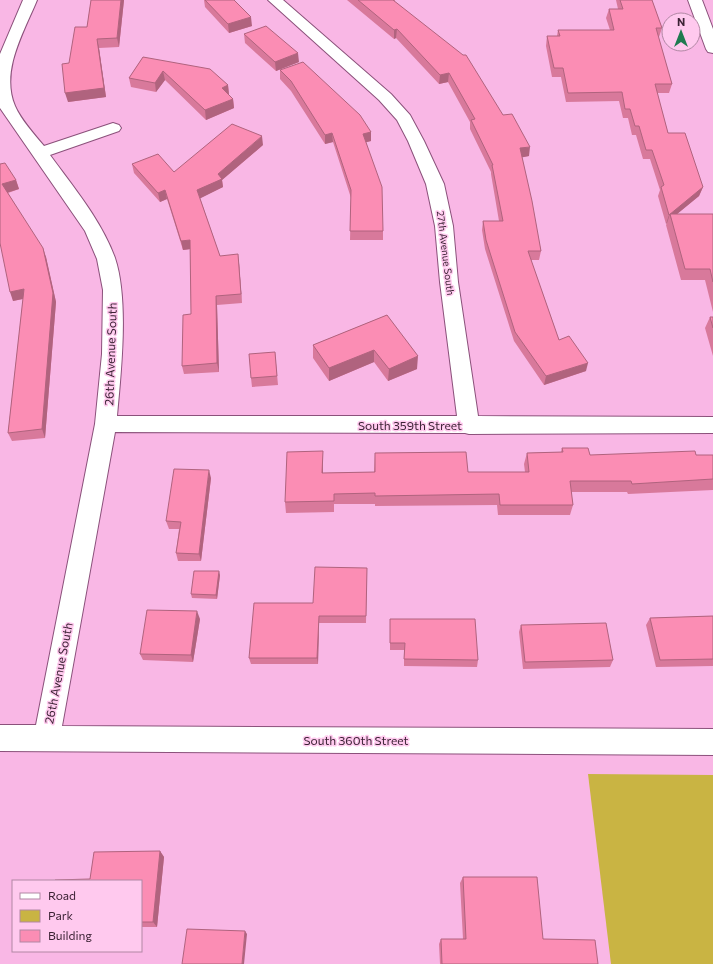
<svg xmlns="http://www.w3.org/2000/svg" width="713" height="964" viewBox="0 0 713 964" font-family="Commissioner,sans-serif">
<rect width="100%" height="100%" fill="#f9b7e5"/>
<path fill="#c9b443" d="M 588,774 L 713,775 L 713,964 L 611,964 Z"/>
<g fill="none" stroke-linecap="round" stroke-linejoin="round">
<g stroke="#8b517b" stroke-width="2">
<path id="minor" d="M 23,0 L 37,0 C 24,32 0,71 15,106 C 21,120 34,134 44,146 L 113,123 L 119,125 L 121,128 L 119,131 L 50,155 C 74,188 101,220 115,258 C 129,300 121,372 117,416 L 457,416 L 440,282 L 435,226 L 426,184 L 408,141 L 397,120 L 379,100 L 268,0 L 283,0 L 391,94 L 410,115 L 424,141 L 444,184 L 453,226 L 458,282 L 478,416 L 713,417 L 713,433 L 469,434 L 465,433 L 115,432 L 62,726 L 713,729 L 713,755 L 0,751 L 0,725 L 36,725 L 95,424 L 102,354 L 103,290 L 97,259 L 85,231 L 0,108 L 0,54 Z
M 688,0 L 702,0 L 713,29 L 713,53 L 708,52 L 706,49 Z"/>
</g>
<use href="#minor" fill="#fff" fill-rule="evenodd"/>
</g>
<path fill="#d8799b" d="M 91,0 L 124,0 L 119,47 L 99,48 L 106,97 L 68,102 L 69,63 L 87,27 Z
M 204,0 L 234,0 L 252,26 L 229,33 L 205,7 Z
M 347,0 L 395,0 L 395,2 L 503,115 L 529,156 L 522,157 L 541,251 L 539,260 L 531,260 L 559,340 L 586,371 L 544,385 L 514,341 L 485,249 L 482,230 L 483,221 L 499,221 L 491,174 L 491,172 L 470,129 L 470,122 L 448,82 L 439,84 L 396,38 L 394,39 Z
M 616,0 L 652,0 L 662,28 L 659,37 L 658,37 L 672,84 L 669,93 L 657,93 L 668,133 L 703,187 L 699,196 L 677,214 L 713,214 L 713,312 L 705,280 L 681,280 L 666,225 L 667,223 L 666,224 L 658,196 L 660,190 L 650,159 L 643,159 L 636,135 L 632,135 L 628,118 L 623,118 L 619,101 L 566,102 L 561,77 L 552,77 L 546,46 L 547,36 L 557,36 L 558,30 L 610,30 L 606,18 L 609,9 L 618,9 Z
M 244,34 L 299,62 L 276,71 L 245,43 Z
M 143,57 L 228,85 L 229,95 L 233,99 L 234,108 L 206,120 L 165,80 L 156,92 L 131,87 L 129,78 Z
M 280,70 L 371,132 L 371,141 L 366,142 L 383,231 L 383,240 L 350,240 L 351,198 L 333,142 L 325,144 L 291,91 L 280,79 Z
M 263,145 L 222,180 L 223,187 L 200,198 L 220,256 L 239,263 L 242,303 L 217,305 L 219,372 L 184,374 L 182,366 L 191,314 L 190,249 L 183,250 L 167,199 L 160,202 L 134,173 L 132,164 L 174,172 Z
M 0,164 L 16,180 L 19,189 L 8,193 L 46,257 L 56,302 L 45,438 L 12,441 L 8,433 L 23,299 L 13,301 Z
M 387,315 L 417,369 L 388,381 L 374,362 L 329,381 L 313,358 L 313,345 Z
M 710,317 L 713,317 L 713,356 L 705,328 Z
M 275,352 L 278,385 L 252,387 L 251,378 Z
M 562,448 L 590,455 L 713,455 L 713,490 L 628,494 L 627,492 L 571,492 L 573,505 L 570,515 L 498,515 L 497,505 L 375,506 L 375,504 L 334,504 L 334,512 L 286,513 L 285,502 L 323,462 L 323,473 L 374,472 L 375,453 L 468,472 L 525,472 L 524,464 L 527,453 L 561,452 Z
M 211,478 L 201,561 L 178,561 L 176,553 L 179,529 L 169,529 L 166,521 Z
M 367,568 L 366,623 L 319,623 L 318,664 L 251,664 L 249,658 L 313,603 Z
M 220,575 L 217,599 L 192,598 L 191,594 Z
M 713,616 L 713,666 L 656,667 L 646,625 L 650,618 Z
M 200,619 L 193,662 L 143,660 L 140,654 Z
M 390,619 L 478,660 L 477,667 L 404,666 L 404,650 L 390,650 Z
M 521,625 L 613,660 L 610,667 L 523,669 L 519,632 Z
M 160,851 L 164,857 L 157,927 L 141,927 L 141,881 L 90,879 Z
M 463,877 L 543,939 L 598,964 L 440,964 L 439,944 L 441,939 L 463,939 L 460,883 Z"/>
<path fill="#b0637e" d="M 121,0 L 124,0 L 119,47 L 117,38 Z
M 251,17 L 252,26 L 229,33 L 228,24 Z
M 397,29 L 396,38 L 394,39 L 394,30 Z
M 97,39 L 99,48 L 106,97 L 68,102 L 65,93 Z
M 298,53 L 299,62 L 276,71 L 275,62 Z
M 163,71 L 165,80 L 156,92 L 155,83 Z
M 449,73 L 448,82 L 439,84 L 440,75 Z
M 228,85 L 229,95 L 222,88 Z
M 233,99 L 234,108 L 206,120 L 205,110 Z
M 371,132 L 371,141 L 363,143 L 363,134 Z
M 332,133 L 333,142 L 325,144 L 325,135 Z
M 262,136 L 263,145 L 222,180 L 223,187 L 199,199 L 197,190 L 218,174 Z
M 530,147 L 529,156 L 519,158 L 520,148 Z
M 16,180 L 19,189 L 6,193 L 2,184 Z
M 703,187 L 699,196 L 671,219 L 670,214 L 667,223 L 666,224 L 669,215 Z
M 165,190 L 167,199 L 160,202 L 158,193 Z
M 190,240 L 191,249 L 183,250 L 181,241 Z
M 43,248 L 46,257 L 56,302 L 45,438 L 42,429 Z
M 238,254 L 239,263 L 242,303 L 241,294 Z
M 24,289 L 27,298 L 13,301 L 10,292 Z
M 216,296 L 217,305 L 219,372 L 217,363 Z
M 374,350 L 374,362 L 329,381 L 329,368 Z
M 418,356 L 417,369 L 388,381 L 389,369 Z
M 588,363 L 586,371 L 544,385 L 546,376 Z
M 323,451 L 323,483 L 322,473 Z
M 209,470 L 211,478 L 201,561 L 199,554 Z
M 219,571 L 220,575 L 217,599 L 216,595 Z
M 197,611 L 200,619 L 193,662 L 191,655 Z
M 319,616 L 319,623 L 318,664 L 317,658 Z
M 160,851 L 164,857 L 157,927 L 153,922 Z
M 245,931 L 247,934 L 244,964 L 242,964 Z"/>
<path fill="#fb8db4" stroke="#b0637e" d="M 91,0 L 121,0 L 117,38 L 97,39 L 104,88 L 65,93 L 62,64 L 69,63 L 75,27 L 87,27 Z
M 205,0 L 234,0 L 251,17 L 228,24 Z
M 358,0 L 393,0 L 463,55 L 466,55 L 503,115 L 512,114 L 530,147 L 520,148 L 532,201 L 541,251 L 528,251 L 559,340 L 569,336 L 588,363 L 546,376 L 515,332 L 486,240 L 483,221 L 503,221 L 492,165 L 493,165 L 471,120 L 475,119 L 449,73 L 440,75 L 397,29 L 394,30 Z
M 620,0 L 652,0 L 662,28 L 656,28 L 672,84 L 655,84 L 668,133 L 685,133 L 703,187 L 669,215 L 661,187 L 664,185 L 652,150 L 646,150 L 639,126 L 635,126 L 630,109 L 625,109 L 622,92 L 568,93 L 563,68 L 554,68 L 547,36 L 560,36 L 558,30 L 614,30 L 609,9 L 623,9 Z
M 266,26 L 298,53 L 275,62 L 244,34 Z
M 143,57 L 210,69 L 228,85 L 222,88 L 233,99 L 205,110 L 163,71 L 155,83 L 129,78 Z
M 303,62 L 360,115 L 371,132 L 363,134 L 382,187 L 383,231 L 350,231 L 351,190 L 332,133 L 325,135 L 291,81 L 280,70 Z
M 232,124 L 262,136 L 218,174 L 222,179 L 197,190 L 220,256 L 238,254 L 241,294 L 216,296 L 217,363 L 182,366 L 183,315 L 191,314 L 190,240 L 181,241 L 165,190 L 158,193 L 132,164 L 158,154 L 174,172 Z
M 5,163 L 16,180 L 2,184 L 43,248 L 53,293 L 42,429 L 8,433 L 24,289 L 10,292 L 0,243 L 0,164 Z
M 670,214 L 713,214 L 713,282 L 710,269 L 685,269 Z
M 387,315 L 418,356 L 389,369 L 374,350 L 329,368 L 313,345 Z
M 710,317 L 713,317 L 713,328 Z
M 275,352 L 277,376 L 251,378 L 249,354 Z
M 562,448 L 588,448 L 590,455 L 695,451 L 696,455 L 713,455 L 713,479 L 632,484 L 631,481 L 570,481 L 573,505 L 500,505 L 499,494 L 375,496 L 375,493 L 334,494 L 334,501 L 285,502 L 287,452 L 323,451 L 322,473 L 375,472 L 375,453 L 466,452 L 468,472 L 529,472 L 527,453 L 563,452 Z
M 174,469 L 209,470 L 199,554 L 176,553 L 181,522 L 166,521 Z
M 315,567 L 367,568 L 366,616 L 319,616 L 317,658 L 249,658 L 254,603 L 313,603 Z
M 194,571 L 219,571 L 216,595 L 191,594 Z
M 147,610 L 197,611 L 191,655 L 140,654 Z
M 713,616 L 713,659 L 660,660 L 650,618 Z
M 390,619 L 475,619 L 478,660 L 404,659 L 405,643 L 390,643 Z
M 606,623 L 613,660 L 525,662 L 521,625 Z
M 160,851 L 153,922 L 141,922 L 141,881 L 55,881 L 55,880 L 90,879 L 94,852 Z
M 463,877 L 537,877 L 543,939 L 595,940 L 598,964 L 442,964 L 441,939 L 466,939 Z
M 187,929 L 245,931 L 242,964 L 182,964 Z"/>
<g text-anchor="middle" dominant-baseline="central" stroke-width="3" stroke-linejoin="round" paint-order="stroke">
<g font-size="10" fill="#3c2335" stroke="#ffc9ee">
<text transform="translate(446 253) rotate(83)">27th Avenue South</text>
</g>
<g font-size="12" fill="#3c2335" stroke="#ffc9ee">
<text transform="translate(110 354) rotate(-88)">26th Avenue South</text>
<text x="410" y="425">South 359th Street</text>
<text transform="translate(58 673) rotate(-79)">26th Avenue South</text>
<text x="356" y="740">South 360th Street</text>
</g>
</g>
<rect x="12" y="880" width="130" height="72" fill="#ffc9ee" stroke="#b187a4"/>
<rect x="20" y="893" width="20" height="6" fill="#ffffff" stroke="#b187a4"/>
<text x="48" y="900" font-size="12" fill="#3c2335">Road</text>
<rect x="20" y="910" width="20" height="12" fill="#c9b443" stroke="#b187a4"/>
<text x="48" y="920" font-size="12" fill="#3c2335">Park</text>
<rect x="20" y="930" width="20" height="12" fill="#fb8db4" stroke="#b187a4"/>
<text x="48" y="940" font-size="12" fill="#3c2335">Building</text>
<g transform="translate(681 32)"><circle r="19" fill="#ffc9ee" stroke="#b187a4"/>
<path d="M0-3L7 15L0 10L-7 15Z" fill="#1f7b50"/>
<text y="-6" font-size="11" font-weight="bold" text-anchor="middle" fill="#3c2335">N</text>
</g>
</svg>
